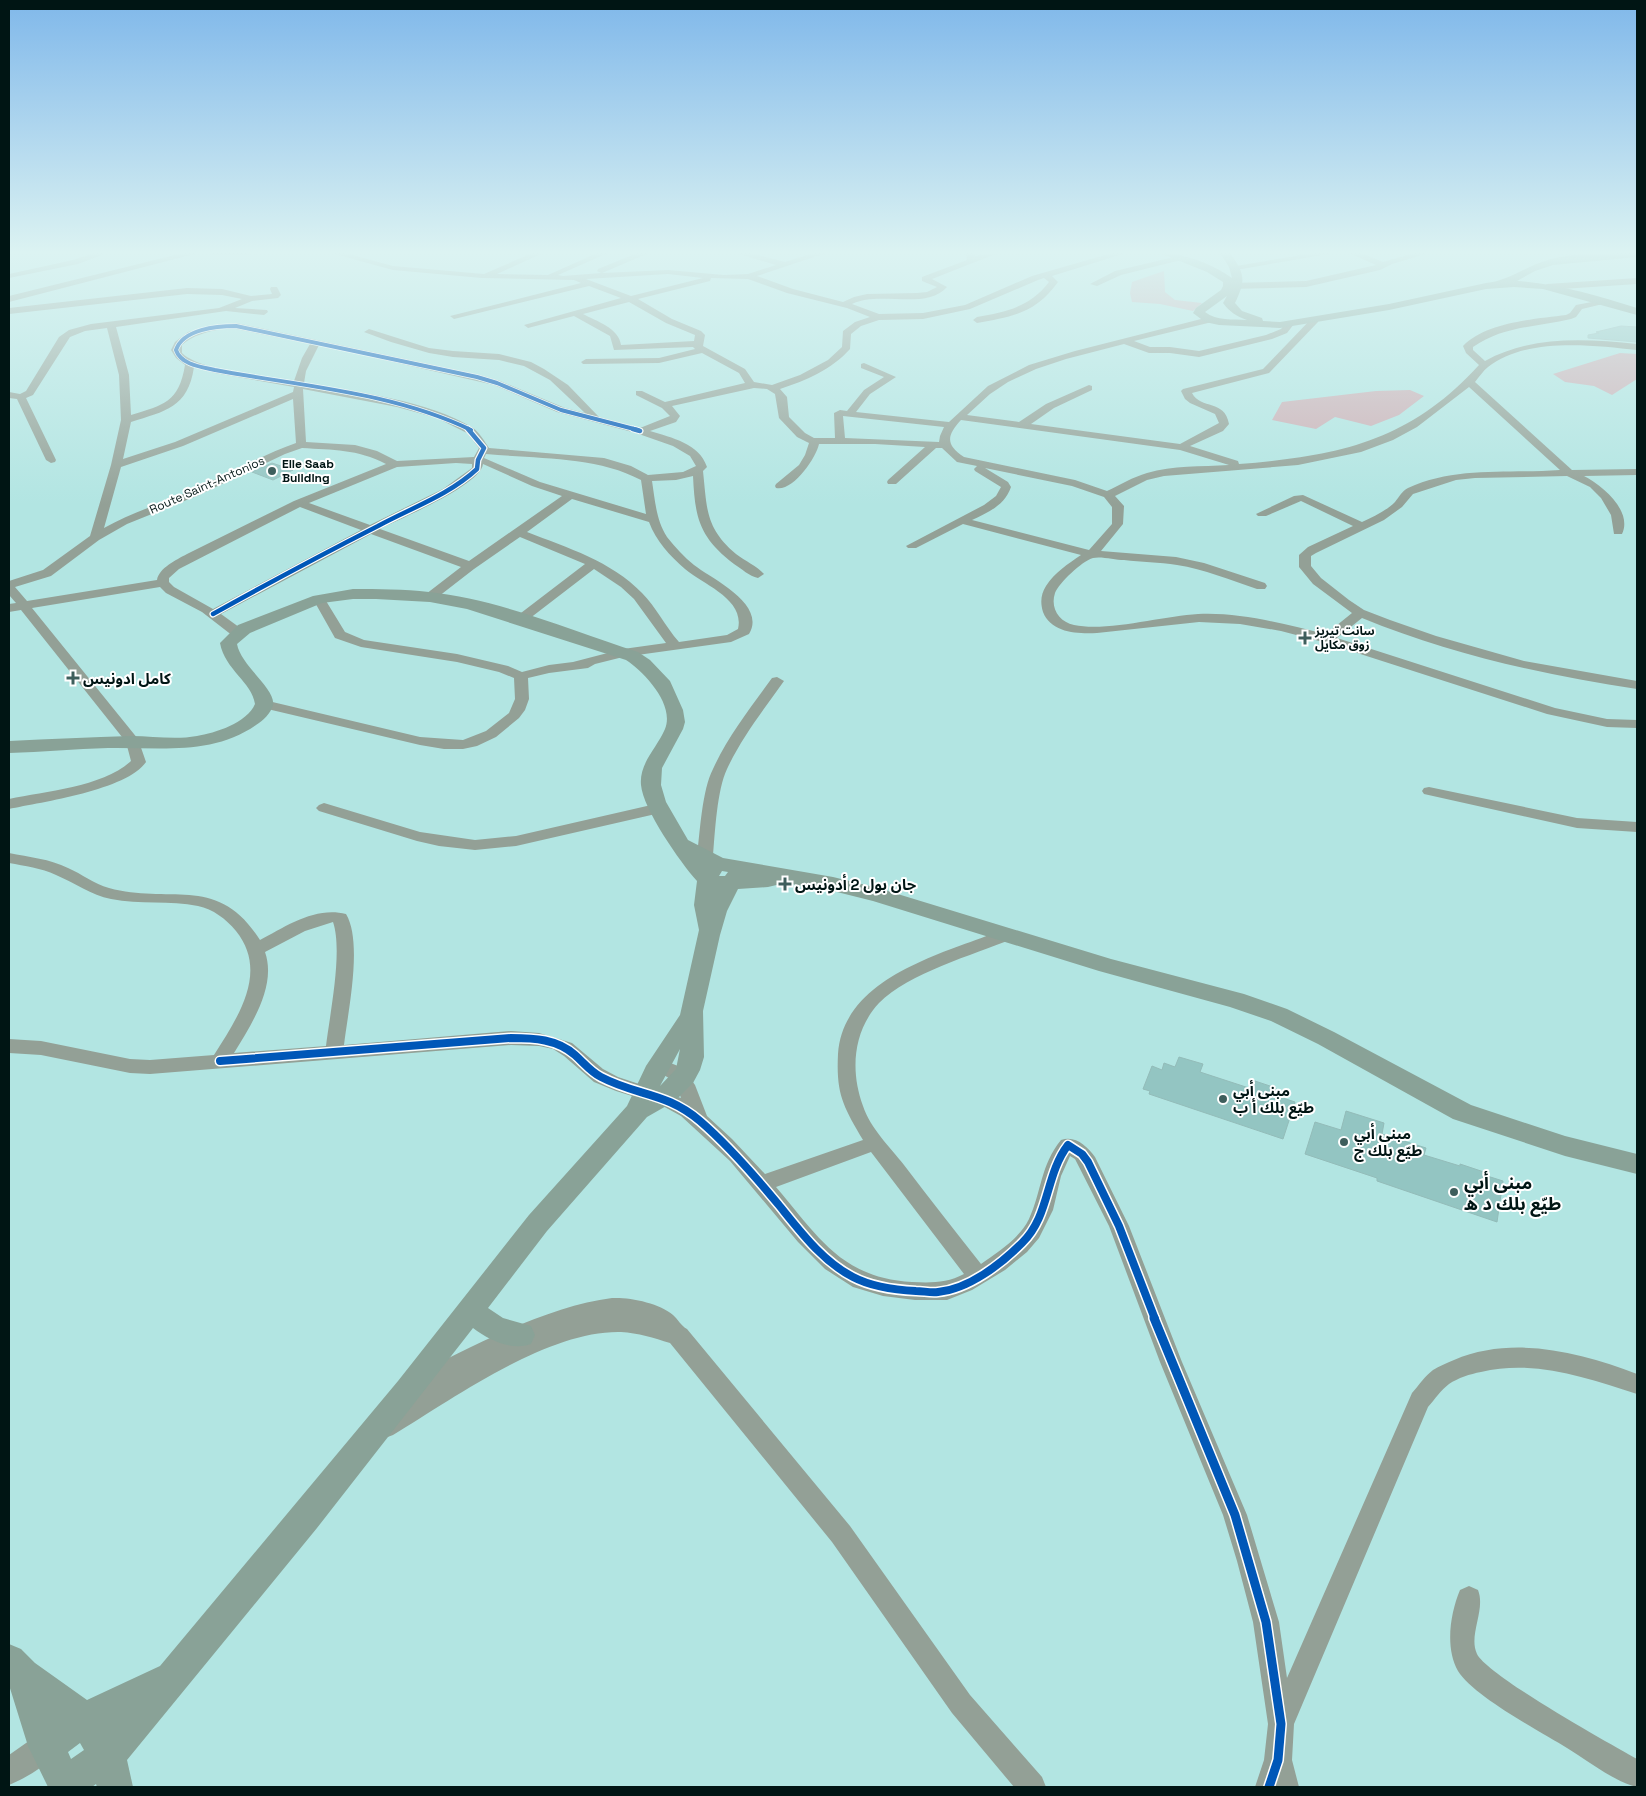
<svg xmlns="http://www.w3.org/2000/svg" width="1646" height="1796" viewBox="0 0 1646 1796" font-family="'Space Grotesk','Noto Sans Arabic',sans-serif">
<rect width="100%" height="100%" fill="#b2e5e2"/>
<path fill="#cdafb5" d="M 1164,271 L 1165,292 L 1175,300 L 1202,303 L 1193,311 L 1160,304 L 1132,302 L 1130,293 L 1132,282 Z
M 1620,353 L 1637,354 L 1637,379 L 1612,395 L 1594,386 L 1565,382 L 1553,374 Z
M 1410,390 L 1424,396 L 1399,415 L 1371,426 L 1335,417 L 1316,429 L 1272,420 L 1282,402 L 1376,391 Z"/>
<path fill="#93c5c2" stroke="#93bcb9" d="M 1621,326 L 1637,327 L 1637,342 L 1588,338 L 1588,335 L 1599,333 L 1596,332 Z
M 272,463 L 293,470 L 273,480 L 252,472 Z
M 1179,1057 L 1203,1064 L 1200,1072 L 1252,1089 L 1255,1081 L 1276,1088 L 1274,1095 L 1295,1102 L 1283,1139 L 1149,1094 L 1150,1091 L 1143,1089 L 1152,1066 L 1162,1070 L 1164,1063 L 1175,1067 Z
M 1346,1111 L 1384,1123 L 1382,1134 L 1426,1148 L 1424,1155 L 1460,1166 L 1460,1164 L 1484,1172 L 1484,1175 L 1503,1181 L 1497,1222 L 1377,1181 L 1377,1178 L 1305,1154 L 1315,1122 L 1341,1130 Z"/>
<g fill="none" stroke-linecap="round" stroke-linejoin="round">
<path fill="#93a096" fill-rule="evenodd" d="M 94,253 L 107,253 L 78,264 L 9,278 L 9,274 L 73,260 Z
M 183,253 L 198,253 L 9,302 L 9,296 Z
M 209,253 L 251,253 L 247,255 L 213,255 Z
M 331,253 L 345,253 L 393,266 L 484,274 L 532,253 L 543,253 L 497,274 L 548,275 L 597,253 L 608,253 L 558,275 L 563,276 L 601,273 L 597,271 L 598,269 L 637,253 L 649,253 L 602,273 L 668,270 L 724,275 L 748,274 L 776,265 L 736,253 L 750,253 L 785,262 L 813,253 L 826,253 L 757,276 L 793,289 L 843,302 L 854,297 L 867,294 L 917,293 L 927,292 L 937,287 L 922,281 L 922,277 L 967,260 L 966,253 L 974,253 L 975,256 L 998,253 L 932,279 L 947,287 C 926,311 879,290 852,304 L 879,314 L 923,313 L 965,305 L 1032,276 L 1112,253 L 1126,253 L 1052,276 L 1058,282 C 1036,313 1012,317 977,323 L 973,320 L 977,317 C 1006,312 1030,307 1049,282 L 1044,278 L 1038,280 L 970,309 L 923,319 L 879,320 L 861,326 L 851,334 L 850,349 C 831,370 807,380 780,389 L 787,397 L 789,417 L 805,433 L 814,438 L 835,438 L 834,413 L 840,410 L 847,411 L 864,390 L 884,377 L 861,368 L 861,364 L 864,363 L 896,377 L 870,394 L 856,412 L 949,422 L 988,386 L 1029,365 L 1075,351 L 1209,317 L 1213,320 L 1212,322 L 1134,341 L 1150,347 L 1170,347 L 1199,351 L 1266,335 L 1281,329 L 1287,322 L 1293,322 L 1294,324 L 1287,333 L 1272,339 L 1199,357 L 1170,353 L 1149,353 L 1124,344 L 1066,359 L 1036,369 L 1008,382 L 990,394 L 967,415 L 1019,422 L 1046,404 L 1089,385 L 1092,386 L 1092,390 L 1054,408 L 1031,424 L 1180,444 L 1219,423 L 1215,414 L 1190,403 L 1185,399 L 1181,391 L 1183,389 L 1263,369 L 1312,318 L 1318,318 L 1318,322 L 1269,373 L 1192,393 C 1201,410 1225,399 1229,424 L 1223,431 L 1190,446 L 1238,461 L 1239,464 C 1338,456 1409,442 1479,365 L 1466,353 L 1463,346 C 1486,322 1535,319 1566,315 L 1570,313 L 1576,305 L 1607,299 L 1607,303 L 1582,309 L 1576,317 L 1571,319 C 1537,327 1503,326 1473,347 L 1473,350 L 1485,361 C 1533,335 1585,339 1637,344 L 1637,350 C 1592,345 1526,337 1488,367 C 1483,371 1479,377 1475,382 L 1572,470 L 1637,469 L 1637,475 L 1584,476 C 1602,485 1633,511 1622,534 L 1614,534 L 1611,515 L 1601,498 L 1590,487 L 1567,476 L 1475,478 L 1456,480 L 1413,494 L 1402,507 L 1384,520 L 1316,553 L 1311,556 L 1311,566 L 1321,578 L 1349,600 L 1364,610 L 1390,620 L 1436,636 L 1524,661 L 1637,681 L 1637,689 C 1543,675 1450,654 1362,618 L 1337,638 L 1555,708 L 1607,719 L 1637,720 L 1637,728 L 1607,727 L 1547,714 L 1323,642 L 1281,631 L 1240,624 L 1199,622 L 1097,633 C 1078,634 1051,633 1043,612 C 1040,602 1041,594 1046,586 C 1055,572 1068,564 1081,555 L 963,524 L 916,548 L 908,548 L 906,546 L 984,505 L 996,496 L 1001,487 L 975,471 L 974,469 L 977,466 L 957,462 L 942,448 L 936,448 L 896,484 L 888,484 L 887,482 L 888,480 L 925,447 L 875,444 L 819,444 C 816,458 793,492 776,488 L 775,486 L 776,484 L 799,465 L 805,455 L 809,443 L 797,437 L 779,418 L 775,394 L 767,389 L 754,388 L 672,406 L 680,416 L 676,422 L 650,431 C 672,438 699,443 707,467 L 703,471 C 707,508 705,528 736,554 C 745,561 757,566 764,574 L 758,578 C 749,576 742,569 734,564 C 699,537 695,518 693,476 L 676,480 L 652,481 C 655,500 656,520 667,537 C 675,547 684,557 694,565 C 712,579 767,604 749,634 L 731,642 L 623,657 L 595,664 L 588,668 L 549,673 L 528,678 L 529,699 L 525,710 L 519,718 L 496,737 L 477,746 L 463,749 L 444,749 L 420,745 L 259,707 L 257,704 L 264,700 L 420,737 L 463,740 L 486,731 L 509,713 L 515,699 L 514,678 L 499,672 L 457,662 L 361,647 L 335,638 L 313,599 L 315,596 L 323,596 L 345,632 L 364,640 L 457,654 L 508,666 L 522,672 L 549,665 L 573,662 L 623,649 L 666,643 L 634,599 L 621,587 L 594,569 L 525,622 L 517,622 L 515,619 L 517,616 L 585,564 L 520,537 L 474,569 L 434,600 L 430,601 L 424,597 L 426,594 L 461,567 L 371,534 L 221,614 L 243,630 L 244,633 L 243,636 L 233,636 L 202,612 L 166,593 L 160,587 L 32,608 L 138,739 L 146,762 C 127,790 42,802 9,809 L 9,799 C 46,791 103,787 131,761 L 126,742 L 21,610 L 9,612 L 9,604 L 16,603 L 9,595 L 9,581 L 43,570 L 90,536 L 111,465 L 121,420 L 119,375 L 107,328 L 85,331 L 70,337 L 33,395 L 26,398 L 56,460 L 55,462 L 51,463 L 46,460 L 17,399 L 9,398 L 9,392 L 20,394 L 26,391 L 59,337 L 69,330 L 91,324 L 219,308 L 242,299 L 222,295 L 187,294 L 9,314 L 9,308 L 187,288 L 222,289 L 251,296 L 272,294 L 270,289 L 271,287 L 277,287 L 281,295 L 278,298 L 252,301 L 235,308 L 267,310 L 268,312 L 264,315 L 226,311 L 116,327 L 129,375 L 131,415 C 164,405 179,402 185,365 L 176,358 L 171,350 L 175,342 L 188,332 L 211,326 L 236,323 L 480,375 L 500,381 L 565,408 L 585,413 L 550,380 L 524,366 L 499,360 L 453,357 L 429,353 L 391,342 L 364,332 L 369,329 L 429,348 L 453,351 L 499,354 L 531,362 L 544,369 L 568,385 L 599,417 L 640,428 L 670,416 L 662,408 L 636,395 L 636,391 L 642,391 L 665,402 L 745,383 L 739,373 L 702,353 L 659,363 L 583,364 L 581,362 L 586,359 L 659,358 L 695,349 L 693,347 L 614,350 L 610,336 L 574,316 L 528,328 L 524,325 L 621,298 L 589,286 L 454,319 L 450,316 L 581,283 L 574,280 L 482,278 L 393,270 ZM 668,274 L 703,278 L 631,296 L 586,279 ZM 711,278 L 748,279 L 787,293 L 847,308 L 870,317 L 855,322 L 843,331 L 842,347 L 828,360 L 800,375 L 772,385 L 754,382 L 745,369 L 703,346 L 705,335 L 701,331 L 672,319 L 638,299 L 710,281 ZM 629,302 L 666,323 L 695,335 L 694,341 L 621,345 C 619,328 596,321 583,314 ZM 221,329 L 236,329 L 310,344 L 302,358 L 294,381 C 268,377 200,371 182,353 L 182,345 C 193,335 207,332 221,329 ZM 319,345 L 494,385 L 557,412 L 636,433 L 673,446 L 690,456 L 696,466 L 683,472 L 648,475 L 631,466 L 604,458 L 489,448 C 485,442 479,432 473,428 C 431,401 353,391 304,383 L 306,371 ZM 194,367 L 215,373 L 294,387 L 293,392 L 175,442 L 123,459 L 131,422 C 165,411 188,408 194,367 ZM 1469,387 L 1560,470 C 1508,474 1456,466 1408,488 C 1402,491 1399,497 1395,502 C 1386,511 1373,517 1362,522 L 1303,495 L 1294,496 L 1256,514 L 1258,516 L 1266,516 L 1301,501 L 1353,526 L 1308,547 L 1299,555 L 1299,567 L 1313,584 L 1352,613 L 1326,634 C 1284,624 1241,612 1198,614 C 1163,616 1107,632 1074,625 C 1059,622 1050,608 1055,593 C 1059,583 1082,561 1093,558 C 1101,556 1115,560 1124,560 C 1141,562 1159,562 1177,565 C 1204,569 1230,580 1257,589 L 1265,589 L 1267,586 L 1265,583 L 1204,563 L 1176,557 L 1101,551 L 1123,524 L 1124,506 L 1115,496 L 1147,480 L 1164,476 L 1298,465 L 1361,452 L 1393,440 L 1417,427 ZM 303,389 L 397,407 L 437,418 L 467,433 L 479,448 L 474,457 L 397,461 L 377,451 L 355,445 L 306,442 ZM 293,399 L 296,443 C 260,456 226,475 191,491 C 162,503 131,513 104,528 L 121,467 L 183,446 ZM 843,416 L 944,427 L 940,436 L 939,442 L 845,438 ZM 961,420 L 1180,450 L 1229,465 C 1201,467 1173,465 1147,473 C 1133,477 1120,485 1107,491 L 1075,480 L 964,457 C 946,445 946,436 961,420 ZM 302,448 C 333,450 357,449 386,464 L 294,501 L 187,554 C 176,560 159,568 157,580 L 27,601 L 15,587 L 51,576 L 99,540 L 127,524 L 199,495 L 285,454 ZM 486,454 C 537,459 596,456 641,480 L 646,514 L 540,482 L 484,458 ZM 456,463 L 472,464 L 472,468 L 443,489 L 370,525 L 309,503 L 397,467 ZM 483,464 L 532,486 L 562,496 L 469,561 L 380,529 C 399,519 481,485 483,464 ZM 985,468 L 1072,486 L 1104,497 L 1112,507 L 1112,524 L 1089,550 L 972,520 C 989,512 1005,505 1011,487 L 1008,482 ZM 572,499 L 649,522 C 656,541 670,556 685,569 C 704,585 745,599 738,629 L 727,635 L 679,642 C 665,626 656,607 642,593 C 611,561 568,548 527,532 ZM 300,507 L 361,530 L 213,609 L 174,587 L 169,582 L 169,578 L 179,569 Z
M 1313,253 L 1334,253 L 1236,270 L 1232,268 L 1236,266 Z
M 1349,253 L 1361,253 L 1383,262 L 1414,253 L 1429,253 L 1392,264 L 1380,270 L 1306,287 L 1229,289 L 1225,286 L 1229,283 L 1306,281 L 1376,265 Z
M 1178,256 L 1182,258 L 1181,260 L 1121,275 L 1097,286 L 1090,284 L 1115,271 Z
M 1637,278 L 1637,284 L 1547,290 L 1543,287 L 1547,284 Z
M 777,677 L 784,681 C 764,709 742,737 727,769 C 717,790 715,832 713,856 L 711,860 L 699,860 L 697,856 C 700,832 702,790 713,769 C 728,736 751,707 772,678 Z
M 1429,787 L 1577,818 L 1637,822 L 1637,832 L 1577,828 L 1424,794 L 1422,791 L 1424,788 Z
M 324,803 L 420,832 L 475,840 L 516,836 L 660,803 L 665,805 L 668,808 L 665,811 L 660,813 L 516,846 L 475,850 L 439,846 L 417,841 L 319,811 L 316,808 L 319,805 Z
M 9,853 C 29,857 50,859 68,868 C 82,874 94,884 109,888 C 170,905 218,873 260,940 C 286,926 316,906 346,914 C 363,942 348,1011 344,1045 L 511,1031 L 539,1033 L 572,1043 L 603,1069 L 618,1077 L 681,1098 C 672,1068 657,1079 649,1065 L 651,1060 L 658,1058 L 683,1068 L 695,1085 L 707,1116 L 732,1139 L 765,1174 L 863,1140 C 843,1106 836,1094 838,1054 C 843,978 941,954 1000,931 L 1006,929 L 1012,931 L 1014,935 L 1012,939 C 973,955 909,973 879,1003 C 853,1031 850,1071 863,1106 C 870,1128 890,1147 904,1165 C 929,1198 955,1231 981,1264 C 998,1252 1020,1238 1029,1219 C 1042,1191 1040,1166 1061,1140 C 1075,1135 1087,1146 1095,1157 L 1129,1226 L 1182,1362 L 1247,1515 L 1279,1622 L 1287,1678 L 1412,1393 C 1419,1385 1425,1376 1433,1370 C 1439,1366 1447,1363 1454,1360 C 1513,1335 1580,1352 1637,1374 L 1637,1394 C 1586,1378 1535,1359 1481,1372 C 1470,1374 1458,1378 1449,1384 C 1441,1390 1435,1399 1428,1407 L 1294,1724 L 1292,1760 L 1299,1787 L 1255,1787 L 1264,1760 L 1268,1724 L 1253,1622 L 1237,1561 L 1223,1515 L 1160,1362 L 1109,1226 L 1075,1159 L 1070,1156 L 1061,1176 L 1053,1210 L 1039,1238 L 1027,1252 L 1005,1270 L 972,1290 L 947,1300 L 915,1300 L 883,1296 L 853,1287 L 825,1269 L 798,1242 L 730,1161 L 681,1116 L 661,1105 L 616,1091 L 594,1082 L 564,1056 L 553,1049 L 539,1046 L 511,1045 L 150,1074 L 130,1073 L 41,1055 L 9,1053 L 9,1039 L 41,1041 L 130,1059 L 150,1060 L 214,1055 C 238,1017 269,972 236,931 C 226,919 213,909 198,906 C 170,900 140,905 111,899 C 91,895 75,883 56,875 C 41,868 25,866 9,863 ZM 333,922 C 343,951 330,1013 326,1046 L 234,1053 C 251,1025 277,986 265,952 L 305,931 ZM 871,1152 L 964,1274 C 947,1283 931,1283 912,1282 C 841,1278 818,1236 776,1187 Z
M 612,1298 C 629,1297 660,1303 673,1315 C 678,1319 681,1326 687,1329 L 850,1526 L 970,1695 L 1042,1777 L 1046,1787 L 1014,1787 L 952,1713 L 832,1542 L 670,1343 C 654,1338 638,1333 621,1332 C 548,1330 454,1398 393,1435 L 385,1438 L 377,1435 L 373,1427 L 377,1419 L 418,1395 L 410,1392 L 407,1385 L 410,1378 C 468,1348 547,1306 612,1298 Z
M 1469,1586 L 1478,1590 C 1486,1610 1468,1635 1477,1654 C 1488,1676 1610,1744 1637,1759 L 1637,1787 C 1615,1782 1588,1761 1567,1748 C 1541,1732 1473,1696 1458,1671 C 1445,1648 1450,1614 1460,1590 Z
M 46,1732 L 56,1736 L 60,1746 C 53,1763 26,1778 9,1785 L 9,1755 L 36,1736 Z"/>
<path fill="#89a297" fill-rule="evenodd" d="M 1160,253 C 1185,253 1212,264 1232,278 L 1229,267 L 1220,253 L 1230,253 C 1245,274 1246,280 1235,303 L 1242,311 L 1262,318 L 1263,321 L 1280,322 L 1389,304 L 1486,283 C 1508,281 1526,266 1548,260 C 1570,253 1613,253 1637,253 L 1637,257 L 1553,265 L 1535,271 L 1517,281 C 1558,284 1598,296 1637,308 L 1637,315 L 1543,289 L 1514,287 L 1486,289 L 1389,310 L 1280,328 L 1219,325 L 1205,322 L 1193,313 L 1196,308 L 1221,290 L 1223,286 L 1223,282 L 1207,272 ZM 1227,296 L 1223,303 C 1230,312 1236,316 1247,320 C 1232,319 1217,321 1205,312 Z
M 353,589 C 378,589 404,589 429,592 C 498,599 573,631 638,652 L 650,660 L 670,681 L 683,710 L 685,722 L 683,729 L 662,768 L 661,785 L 666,802 L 688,840 L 723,858 L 833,877 L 878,888 L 1111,959 L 1244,994 L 1287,1009 L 1334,1032 L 1471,1105 L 1565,1136 L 1637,1154 L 1637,1174 L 1565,1156 L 1453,1119 L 1318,1044 L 1271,1021 L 1230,1007 L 1099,971 L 873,901 L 833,891 L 785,883 L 768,887 L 738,889 L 727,911 L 720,935 L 703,1011 L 704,1057 L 700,1070 L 693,1083 L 675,1101 L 647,1117 L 547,1231 L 488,1308 L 503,1318 L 531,1326 L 535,1335 L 531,1344 C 511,1351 489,1340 473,1328 L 317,1528 L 127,1760 L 133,1787 L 97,1787 L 96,1784 L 92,1787 L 48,1787 L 28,1746 L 9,1685 L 9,1644 L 21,1649 L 35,1663 L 87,1700 L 160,1666 L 398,1381 L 529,1215 L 627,1106 L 646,1066 L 680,1015 L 699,930 L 694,905 L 697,881 C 680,862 643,809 641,785 C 639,763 657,748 665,729 C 675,704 644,672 626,660 L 467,609 L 430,602 L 376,599 L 353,599 L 322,603 L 250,633 L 237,644 C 241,666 276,689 273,705 C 271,713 263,721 256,725 C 212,756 158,747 108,748 C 75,749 42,752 9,753 L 9,741 C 50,739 91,737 131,736 C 153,736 175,740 197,736 C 215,733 247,723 255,704 C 252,682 225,670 220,643 L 238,625 L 313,596 ZM 722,871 L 728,872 L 725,876 L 719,876 ZM 680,1049 L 676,1069 L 660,1086 ZM 80,1743 L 84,1750 L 71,1759 L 68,1752 Z"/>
<g stroke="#fff" stroke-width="5.5">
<path id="cycleway-far3" d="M 471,430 C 392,392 300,386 215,370 C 202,367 181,365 176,350 C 183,329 217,326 236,326 L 477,377 L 497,383 L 561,410 L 638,430"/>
</g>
<g stroke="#fff" stroke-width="7">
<path id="cycleway-far2" d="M 633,429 L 640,431
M 213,614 C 267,584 323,554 378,526 C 411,508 449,495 477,469 L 478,460 L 484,448 L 468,429"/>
</g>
<g stroke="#fff" stroke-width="11">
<path id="cycleway-far1" d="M 220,1061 L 511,1038 C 534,1038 557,1039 575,1055 C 584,1063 591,1072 601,1077 C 637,1096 666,1092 700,1121 C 729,1146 754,1175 778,1204 C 800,1231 822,1261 853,1277 C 872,1287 895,1290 916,1291 C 923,1291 931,1293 938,1292 C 969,1289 1001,1264 1022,1243 C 1050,1216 1045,1175 1068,1145 L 1082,1154 L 1088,1162 L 1119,1226 L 1155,1319"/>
</g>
<g stroke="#fff" stroke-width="12">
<path id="cycleway" d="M 1154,1318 L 1235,1515 L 1266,1622 L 1281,1724 L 1278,1760 L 1269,1787"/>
</g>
<use href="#cycleway-far3" stroke="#0057b8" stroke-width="4"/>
<use href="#cycleway-far2" stroke="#0057b8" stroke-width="4.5"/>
<use href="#cycleway-far1" stroke="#0057b8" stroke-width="8"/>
<use href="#cycleway" stroke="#0057b8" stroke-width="9"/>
</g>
<linearGradient id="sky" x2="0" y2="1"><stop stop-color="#80b8ea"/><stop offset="0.5" stop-color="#dcf3f2"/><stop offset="1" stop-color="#dcf3f2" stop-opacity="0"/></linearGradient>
<rect width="1646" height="505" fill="url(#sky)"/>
<g fill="#3e5e5c" stroke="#fff" stroke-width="2">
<circle cx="272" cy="471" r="5"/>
<path d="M1302.5 630.5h5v5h5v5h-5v5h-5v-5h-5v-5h5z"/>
<path d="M70.5 670.5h5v5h5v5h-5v5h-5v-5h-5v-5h5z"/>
<path d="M782.5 876.5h5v5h5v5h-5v5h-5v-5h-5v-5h5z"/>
<circle cx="1223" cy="1099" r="5"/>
<circle cx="1344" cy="1142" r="5"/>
<circle cx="1454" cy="1192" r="5"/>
</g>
<g text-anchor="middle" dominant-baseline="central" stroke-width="4" stroke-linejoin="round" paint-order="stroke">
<g font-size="12" font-weight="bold" fill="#001514" stroke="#fff" text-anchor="start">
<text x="282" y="464">Elie Saab<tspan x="282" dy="14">Building</tspan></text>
<text x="1315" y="631">سانت تيريز<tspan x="1315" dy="14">زوق مكايل</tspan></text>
</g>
<g font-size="12" fill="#001514" stroke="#fff">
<text transform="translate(207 485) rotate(-24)">Route Saint-Antonios</text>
</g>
<g font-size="15" font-weight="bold" fill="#001514" stroke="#fff" text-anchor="start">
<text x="83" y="678">كامل ادونيس</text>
<text x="795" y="884">جان بول 2 أدونيس</text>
<text x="1233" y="1090">مبنى أبي<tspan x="1233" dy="17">طيّع بلك أ ب</tspan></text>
<text x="1354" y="1133">مبنى أبي<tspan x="1354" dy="17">طيّع بلك ج</tspan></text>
</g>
<g font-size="18" font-weight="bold" fill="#001514" stroke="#fff" text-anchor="start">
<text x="1464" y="1182">مبنى أبي<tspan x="1464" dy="21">طيّع بلك د ه</tspan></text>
</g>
</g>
<rect width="1646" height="1796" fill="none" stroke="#001514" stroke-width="20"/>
</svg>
